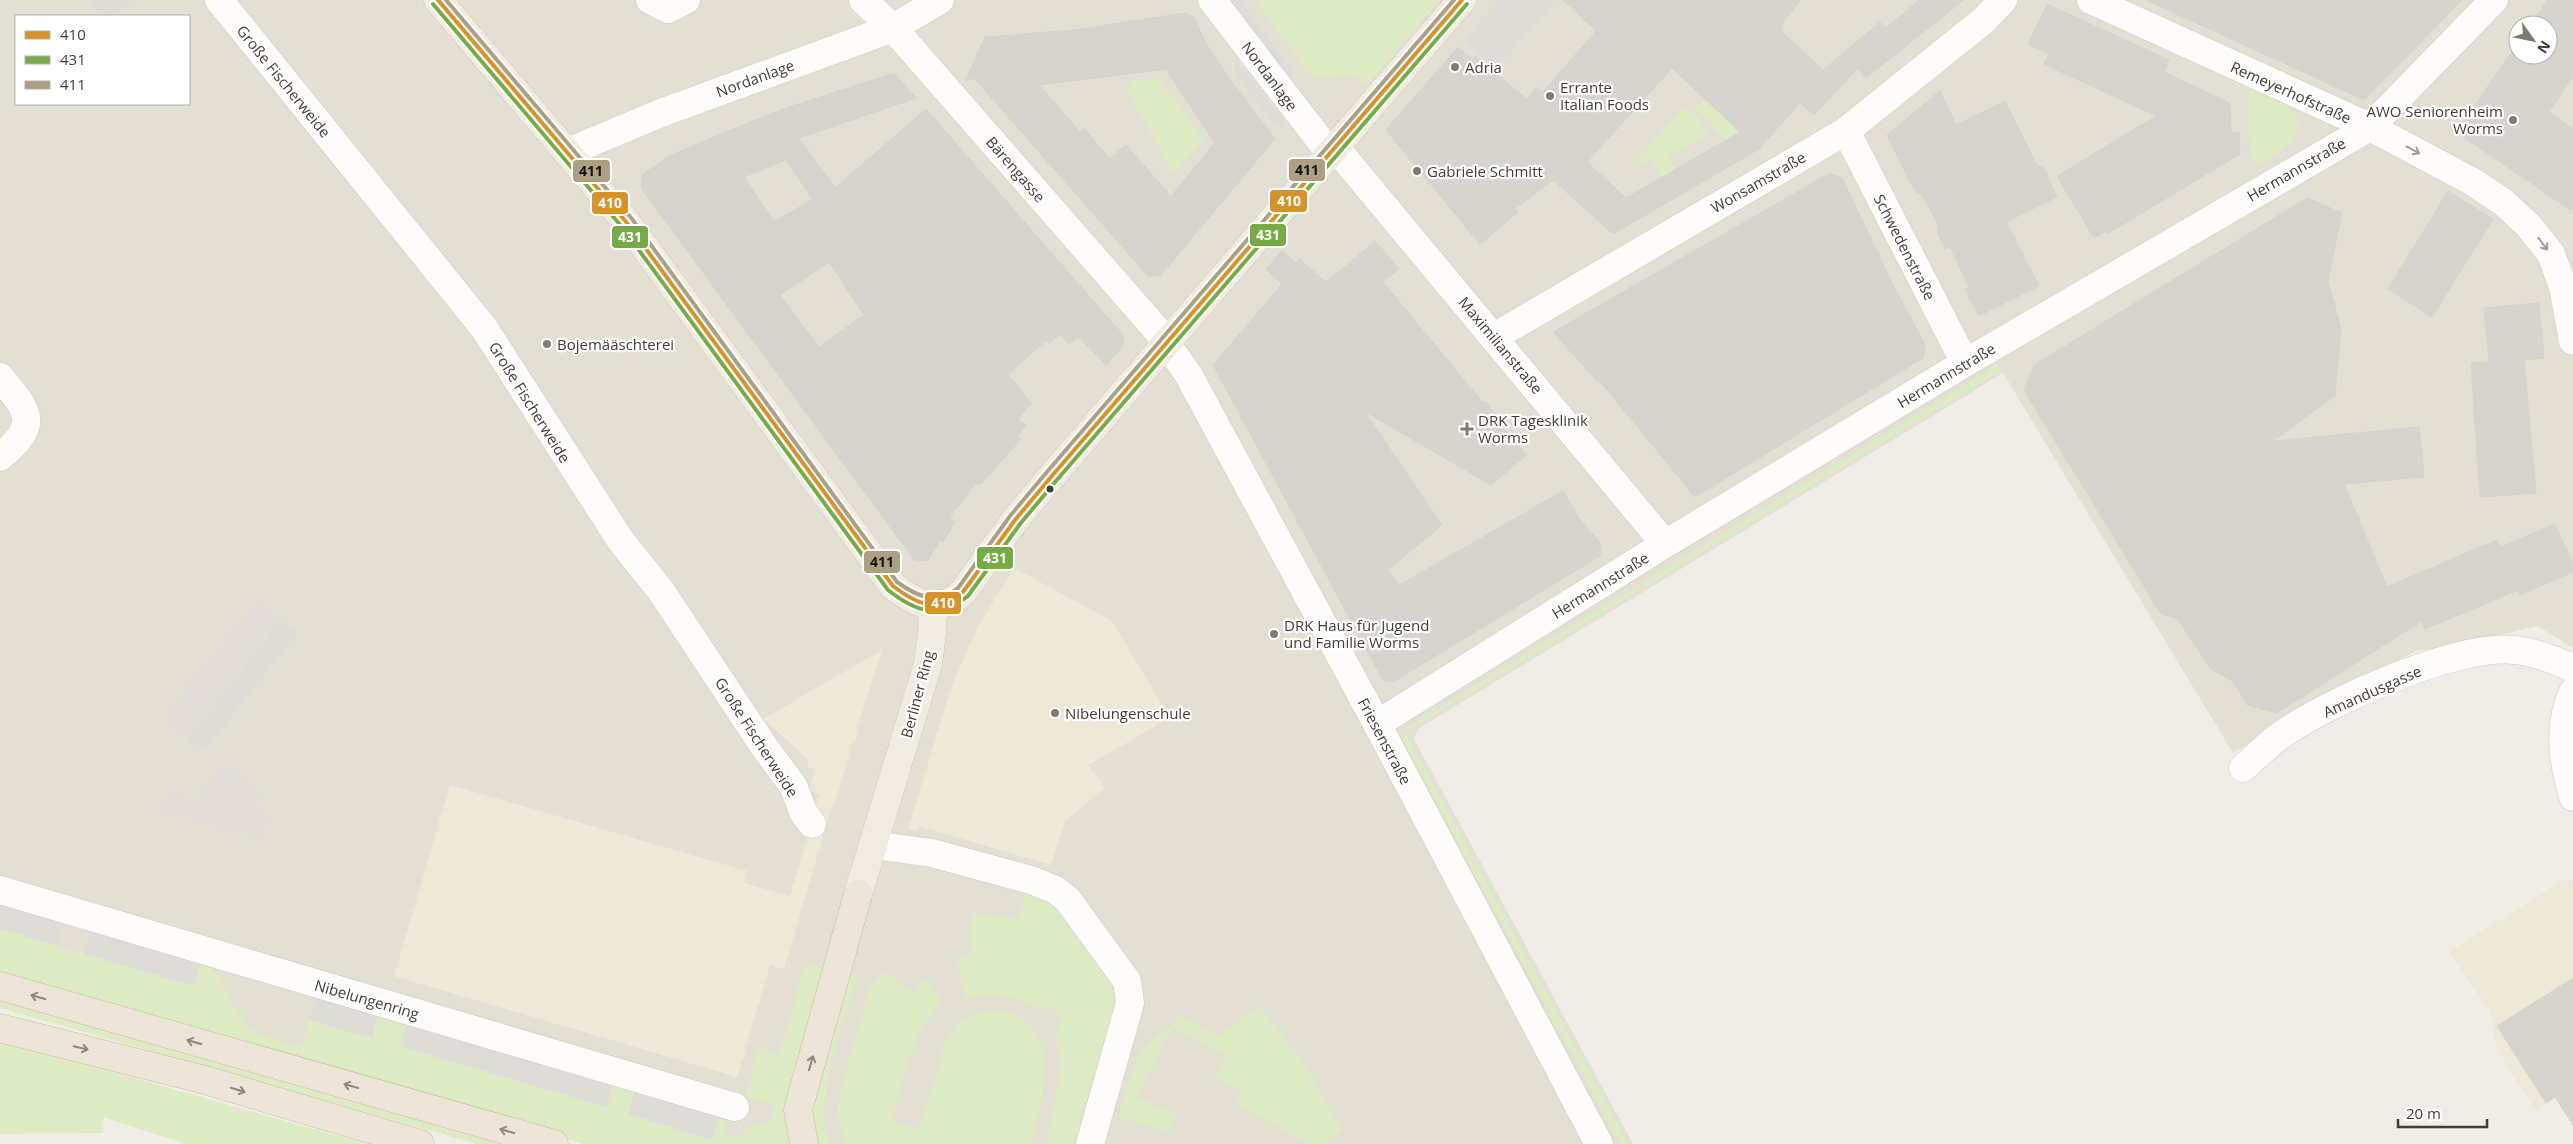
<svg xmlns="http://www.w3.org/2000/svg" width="2573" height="1144" viewBox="0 0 2573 1144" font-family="'Open Sans',sans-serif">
<rect width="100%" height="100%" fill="#efede6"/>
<path fill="#e4dfd3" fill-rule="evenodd" d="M 0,0 L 2573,0 L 2573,648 L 2537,626 L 2440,649 L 2418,650 L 2284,721 L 2233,753 L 2003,373 L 1418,729 L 1414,739 L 1633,1144 L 584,1144 L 0,976 ZM 16,16 L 189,16 L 189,104 L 16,104 ZM 2518,25 L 2548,25 L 2548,55 L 2518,55 Z"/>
<path fill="#e2ded7" d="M 258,602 L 280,620 L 188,740 L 171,730 L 170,706 Z
M 224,764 L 261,793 L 253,804 L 272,819 L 253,843 L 249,835 L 159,809 L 174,789 L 193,804 Z"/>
<path fill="#eee8d7" d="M 1014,568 L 1112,621 L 1170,718 L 1088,765 L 1105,788 L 1065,821 L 1051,865 L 919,826 L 917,831 L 908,829 L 951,688 L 976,630 Z
M 882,650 L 856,731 L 858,733 L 855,742 L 852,743 L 834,806 L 832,806 L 784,969 L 770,965 L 737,1077 L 394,976 L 450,785 L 747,871 L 744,883 L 790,896 L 820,794 L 809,791 L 815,770 L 808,767 L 808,759 L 763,719 Z
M 2569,877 L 2573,885 L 2573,1086 L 2536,1111 L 2498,1051 L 2489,1010 L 2449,952 Z"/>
<path fill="#dcebc4" d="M 1255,0 L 1440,0 L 1377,73 L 1365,83 L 1354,75 L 1335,76 L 1328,81 L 1322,76 L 1316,78 L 1309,74 Z
M 1160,79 L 1204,140 L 1173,174 L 1127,90 L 1132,81 Z
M 2251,88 C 2263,94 2280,99 2289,108 C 2318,133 2274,156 2256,166 L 2250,157 L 2248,96 Z
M 1708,99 L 1746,134 L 1729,144 L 1694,107 Z
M 1685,106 L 1710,132 L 1668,157 L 1675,170 L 1662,178 L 1651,159 L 1639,165 L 1638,158 Z
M 1997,365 L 2000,371 L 1412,728 L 1405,728 Z
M 1403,734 L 1407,736 L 1628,1144 L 1620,1144 L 1404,742 Z
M 1025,892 L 1047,900 L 1053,905 C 1069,926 1106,965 1113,988 C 1121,1015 1086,1112 1077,1144 L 1046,1144 L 1060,1074 L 1059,1054 L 1055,1037 L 1061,1019 L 1051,1007 C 1033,1009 1037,1006 1021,1001 C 1003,994 984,994 965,998 L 955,956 L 972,955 L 970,914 L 1018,918 Z
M 0,929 L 194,985 L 201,963 C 228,974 229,1009 250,1028 C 262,1038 282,1041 297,1045 L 303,1042 L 309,1020 L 372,1038 L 378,1016 L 383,1013 L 406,1024 L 400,1046 L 607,1107 L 613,1085 L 635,1091 L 629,1113 L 712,1139 L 719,1117 L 725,1120 L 726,1134 L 739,1138 L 754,1124 L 770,1122 L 774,1106 L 745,1096 L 759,1048 L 779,1054 L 805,964 L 827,970 L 794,1144 L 584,1144 L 0,976 Z
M 885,972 L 914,993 L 924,979 L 942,1001 C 911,1033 902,1079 892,1122 L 918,1129 L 948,1035 C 960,1018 976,1010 997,1010 C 1007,1010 1017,1014 1025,1021 C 1059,1048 1039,1107 1032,1144 L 846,1144 L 837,1114 L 840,1091 L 871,984 Z
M 845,973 L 858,977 C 844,1024 811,1099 830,1144 L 814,1144 L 809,1118 Z
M 0,995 L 522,1144 L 477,1144 L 0,1008 Z
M 1259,1006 L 1302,1061 L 1343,1131 L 1321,1144 L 1310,1144 L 1235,1104 L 1241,1091 L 1215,1078 L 1227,1054 L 1172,1027 L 1137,1097 L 1177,1116 L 1164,1131 L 1118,1117 C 1130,1082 1134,1042 1172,1027 L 1177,1015 L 1218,1036 Z
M 0,1040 L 367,1144 L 186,1144 L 104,1117 L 103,1133 L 0,1134 Z"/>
<path fill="#dedcd6" d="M 89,0 L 133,0 L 113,16 L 102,16 Z
M 1231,0 L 1240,0 L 1292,71 L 1295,88 Z
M 1499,0 L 1556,0 L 1496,69 L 1463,41 Z
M 1235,59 L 1291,131 L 1273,124 L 1234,71 Z
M 280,620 L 297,633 L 205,750 L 188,740 Z
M 0,905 L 63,923 L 56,945 L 0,929 Z
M 91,931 L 201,963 L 194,986 L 84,954 Z
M 316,998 L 378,1016 L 372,1038 L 309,1020 Z
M 406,1024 L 613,1085 L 606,1107 L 400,1046 Z
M 635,1091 L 719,1117 L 712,1140 L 628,1114 Z"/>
<path fill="#d7d4cd" stroke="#d7d3cc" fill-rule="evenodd" d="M 1563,0 L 1800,0 L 1780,26 L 1783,29 L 1781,31 L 1823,70 L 1880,22 L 1886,28 L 1919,0 L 1964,0 L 1866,78 L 1857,69 L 1814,115 L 1800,103 L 1759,149 L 1613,234 L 1553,180 L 1515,209 L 1518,212 L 1480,244 L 1386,130 L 1458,47 L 1472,59 L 1475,56 L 1527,99 L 1537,87 L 1543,92 L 1596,31 ZM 1672,68 L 1740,132 L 1626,198 L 1587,162 Z
M 2146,0 L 2462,0 L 2364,100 Z
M 2548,0 L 2573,0 L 2573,76 L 2549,112 L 2573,129 L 2573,212 L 2456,132 L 2518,43 L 2518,55 L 2548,55 L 2548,25 L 2530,25 Z
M 2047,4 L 2169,60 L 2164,72 L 2230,103 L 2231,133 L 2239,132 L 2240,154 L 2107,234 L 2106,231 L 2094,238 L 2057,176 L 2156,116 L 2044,64 L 2049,54 L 2028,44 Z
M 1185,13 L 1194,17 L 1205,42 L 1231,81 L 1275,139 L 1160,276 L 1148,276 L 974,78 L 965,81 L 985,37 L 1073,30 ZM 1166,69 L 1215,143 L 1171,196 L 1126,145 L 1110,159 L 1084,129 L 1080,132 L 1039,85 Z
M 894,73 L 916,98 L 799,138 L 835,188 L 926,109 L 1124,336 L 1123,346 L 1106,365 L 1078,337 L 1069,344 L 1060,334 L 1049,343 L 1047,340 L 1008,374 L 1031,403 L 1018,419 L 1026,425 L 1017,436 L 1021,439 L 981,484 L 975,484 L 949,518 L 955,522 L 943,542 L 940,540 L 928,560 L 915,561 L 641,188 L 643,174 L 673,154 L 777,111 ZM 786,160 L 813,199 L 774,222 L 744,177 ZM 829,262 L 864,315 L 819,347 L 780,295 Z
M 1940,91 L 1956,125 L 2005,101 L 2038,167 L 2042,165 L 2057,197 L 2006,222 L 2039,286 L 1979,316 L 1965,289 L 1969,287 L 1950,247 L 1945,249 L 1938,234 L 1939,228 L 1935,219 L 1921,193 L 1918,194 L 1909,180 L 1887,135 Z
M 1830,173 L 1842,178 L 1892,283 L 1925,345 L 1923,358 L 1695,497 L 1599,380 L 1598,382 L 1553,332 Z
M 2448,191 L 2493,219 L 2432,317 L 2388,289 Z
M 2307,198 L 2342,213 L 2328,282 L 2341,329 L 2335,396 L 2273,441 L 2419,427 L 2424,477 L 2344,484 L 2387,587 L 2497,540 L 2500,547 L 2555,524 L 2573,565 L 2573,572 L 2520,595 L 2518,590 L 2425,629 L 2422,621 L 2277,713 L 2247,705 L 2234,682 L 2211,669 L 2178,619 L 2161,614 L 2024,390 L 2034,365 Z
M 1375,241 L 1399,269 L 1383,282 L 1483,403 L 1485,401 L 1503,423 L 1501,425 L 1527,455 L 1491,485 L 1364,411 L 1442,525 L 1388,570 L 1399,585 L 1563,491 L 1579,518 L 1601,544 L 1600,556 L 1393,682 L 1383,680 L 1213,365 L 1282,284 L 1266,269 L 1282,251 L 1296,263 L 1299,259 L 1326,282 Z
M 2539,303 L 2544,358 L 2524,360 L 2536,493 L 2480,497 L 2471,363 L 2489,362 L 2484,308 Z
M 2573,978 L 2573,1125 L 2555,1097 L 2546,1103 L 2497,1026 Z"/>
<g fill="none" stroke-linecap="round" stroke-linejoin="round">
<g stroke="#cbc9c2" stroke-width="29">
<path id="minor" d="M 219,0 L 484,328 L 621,541 L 661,591 L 765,748 L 794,787 L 803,812 L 812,824
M 650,0 L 668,9 L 686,0
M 863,0 L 893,28 L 1156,329 L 1188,374 L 1377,724 L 1599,1144
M 1212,0 L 1329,152
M 2091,0 L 2370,127 L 2473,182 L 2503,202 L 2528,225 L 2551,254 L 2563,287 L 2573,341
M 1846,131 L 1965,363
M 1335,147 L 1665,544
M 568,152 L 661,113 L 893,28 L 940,0
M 1494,337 L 1846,131 L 1984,20 L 2003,0
M 0,377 C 30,413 40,424 0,457
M 2573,692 C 2557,726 2563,762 2573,797
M 1377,724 L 1665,544 L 1965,363 L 2370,127 L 2494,0
M 2243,768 C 2256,757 2269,743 2284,733 C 2331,701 2458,643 2515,650 C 2535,652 2554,660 2573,668
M 873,845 L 932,853 L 1031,880 L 1056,890 L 1068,900 L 1127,981 L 1130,1003 L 1090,1144
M 0,890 L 735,1107"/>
</g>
<g stroke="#d2c9b2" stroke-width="29">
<path id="major" d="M 438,0 L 627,223 L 893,586 C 916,604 938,615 963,592 L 1015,520 L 1051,477 L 1462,0
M 858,894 L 928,664 L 932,633 L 933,605"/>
</g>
<g stroke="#c8baa0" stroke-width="29">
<path id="highway" d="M 0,986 L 554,1144
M 0,1028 L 205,1080 L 420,1144
M 804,1144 L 798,1110 L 858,894"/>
</g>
<use href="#minor" stroke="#fdfcfb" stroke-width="28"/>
<use href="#major" stroke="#f0ece2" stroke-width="28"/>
<use href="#highway" stroke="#ece4d7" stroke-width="28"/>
<g stroke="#fff" stroke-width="8">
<path id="bus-1" d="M 438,0 L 627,223 L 893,586 C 918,605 936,613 963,592 L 1015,520 L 1051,477 L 1462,0"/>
</g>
<g stroke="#fff" stroke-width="8">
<path id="bus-2" d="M 433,4 L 622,227 L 888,590 C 916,612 939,620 968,596 L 1020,524 L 1056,481 L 1467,4"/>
</g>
<g stroke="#fff" stroke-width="8">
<path id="bus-3" d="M 446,0 L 632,219 L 897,582 C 918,597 936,605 958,588 L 1010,516 L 1046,473 L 1454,0"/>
</g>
<use href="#bus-1" stroke="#d5932c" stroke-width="4"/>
<use href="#bus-2" stroke="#77ab48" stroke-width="4"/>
<use href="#bus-3" stroke="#ada082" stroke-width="4"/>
</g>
<defs><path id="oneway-shaft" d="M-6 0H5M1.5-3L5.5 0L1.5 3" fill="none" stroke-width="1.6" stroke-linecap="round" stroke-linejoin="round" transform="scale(1.25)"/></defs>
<g stroke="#a09c96">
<use href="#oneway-shaft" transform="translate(2413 150) rotate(28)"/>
<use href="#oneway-shaft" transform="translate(2543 244) rotate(52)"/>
</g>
<g stroke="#90887c">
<use href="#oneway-shaft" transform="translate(38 997) rotate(-164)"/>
<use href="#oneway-shaft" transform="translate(194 1042) rotate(-164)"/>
<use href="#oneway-shaft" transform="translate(81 1048) rotate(14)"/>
<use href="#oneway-shaft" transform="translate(811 1063) rotate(-74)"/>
<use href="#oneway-shaft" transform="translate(351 1086) rotate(-164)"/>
<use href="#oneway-shaft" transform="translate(238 1090) rotate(17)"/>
<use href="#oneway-shaft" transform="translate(507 1131) rotate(-164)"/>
</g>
<g fill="#807b71" stroke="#fff" stroke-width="2">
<circle cx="1455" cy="67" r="5"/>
<circle cx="1550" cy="96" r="5"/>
<circle cx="2513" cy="120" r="5"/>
<circle cx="1417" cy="171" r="5"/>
<circle cx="547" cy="344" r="5"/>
<path d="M1464.5 421.5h5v5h5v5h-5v5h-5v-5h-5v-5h5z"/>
<circle cx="1274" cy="634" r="5"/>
<circle cx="1055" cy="713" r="5"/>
</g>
<circle fill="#443d32" stroke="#fff" stroke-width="2" cx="1050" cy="489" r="4.5"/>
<g text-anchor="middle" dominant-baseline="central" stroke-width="4.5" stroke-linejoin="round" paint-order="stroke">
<g font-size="15" fill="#443d32" stroke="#fff" text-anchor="start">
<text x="1465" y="67">Adria</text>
<text x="1560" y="87">Errante<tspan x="1560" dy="17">Italian Foods</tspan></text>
<text x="2503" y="111" text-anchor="end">AWO Seniorenheim<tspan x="2503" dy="17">Worms</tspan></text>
<text x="1427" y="171">Gabriele Schmitt</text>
<text x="557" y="344">Bojemääschterei</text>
<text x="1478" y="420">DRK Tagesklinik<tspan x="1478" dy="17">Worms</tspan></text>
<text x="1284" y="625">DRK Haus für Jugend<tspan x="1284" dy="17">und Familie Worms</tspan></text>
<text x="1065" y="713">Nibelungenschule</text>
</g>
<g font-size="15" fill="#443d32" stroke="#fff">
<text transform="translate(1270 76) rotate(53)">Nordanlage</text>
<text transform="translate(755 78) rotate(-20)">Nordanlage</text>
<text transform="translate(284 81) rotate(51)">Große Fischerweide</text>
<text transform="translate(2291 92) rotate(24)">Remeyerhofstraße</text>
<text transform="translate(1016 169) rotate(49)">Bärengasse</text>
<text transform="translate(2296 169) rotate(-30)">Hermannstraße</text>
<text transform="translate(1758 182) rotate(-30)">Wonsamstraße</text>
<text transform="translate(1905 247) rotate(63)">Schwedenstraße</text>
<text transform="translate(1501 345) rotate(50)">Maximilianstraße</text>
<text transform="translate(1946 375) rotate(-31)">Hermannstraße</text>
<text transform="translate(530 402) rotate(58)">Große Fischerweide</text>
<text transform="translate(1600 585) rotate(-32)">Hermannstraße</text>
<text transform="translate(2372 691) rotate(-24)">Amandusgasse</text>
<text transform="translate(917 694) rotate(-75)">Berliner Ring</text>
<text transform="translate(757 737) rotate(57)">Große Fischerweide</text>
<text transform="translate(1385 741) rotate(62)">Friesenstraße</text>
<text transform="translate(367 999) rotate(16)">Nibelungenring</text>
</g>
</g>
<g stroke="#fff" stroke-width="2">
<rect x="1288" y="158" width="38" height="24" rx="5" fill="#ada082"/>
<rect x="572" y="159" width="39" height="24" rx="5" fill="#ada082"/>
<rect x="1269" y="189" width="39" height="24" rx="5" fill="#d5932c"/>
<rect x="591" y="191" width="38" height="24" rx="5" fill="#d5932c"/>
<rect x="1249" y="223" width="38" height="24" rx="5" fill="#77ab48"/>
<rect x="611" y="225" width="38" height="24" rx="5" fill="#77ab48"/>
<rect x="976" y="546" width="38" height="24" rx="5" fill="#77ab48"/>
<rect x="863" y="550" width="38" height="24" rx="5" fill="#ada082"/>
<rect x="924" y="591" width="38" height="24" rx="5" fill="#d5932c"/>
</g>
<g font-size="14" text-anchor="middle" font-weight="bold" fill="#fff">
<text x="1289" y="206">410</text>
<text x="610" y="208">410</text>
<text x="1268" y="240">431</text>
<text x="630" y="242">431</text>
<text x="995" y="563">431</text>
<text x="943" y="608">410</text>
</g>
<g font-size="14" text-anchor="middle" font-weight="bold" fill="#111">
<text x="1307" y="175">411</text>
<text x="591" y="176">411</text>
<text x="882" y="567">411</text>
</g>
<rect x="15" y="15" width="175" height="90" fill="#ffffff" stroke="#b4b1ad"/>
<rect x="25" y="31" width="25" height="8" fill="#d5932c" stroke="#b4b1ad"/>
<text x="60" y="40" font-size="15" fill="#443d32">410</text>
<rect x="25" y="56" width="25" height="8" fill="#77ab48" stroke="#b4b1ad"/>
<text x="60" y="65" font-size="15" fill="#443d32">431</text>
<rect x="25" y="81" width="25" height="8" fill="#ada082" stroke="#b4b1ad"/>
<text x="60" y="90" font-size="15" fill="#443d32">411</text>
<g transform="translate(2533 40) rotate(123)"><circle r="24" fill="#ffffff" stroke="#b4b1ad"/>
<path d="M0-4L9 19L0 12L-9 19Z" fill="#807b71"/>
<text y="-8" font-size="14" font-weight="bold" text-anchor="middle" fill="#443d32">N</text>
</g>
<path d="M2398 1119v8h89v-8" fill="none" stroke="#443d32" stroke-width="2.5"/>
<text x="2406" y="1119" font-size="15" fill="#443d32" stroke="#ffffff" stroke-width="4" paint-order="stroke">20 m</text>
</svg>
